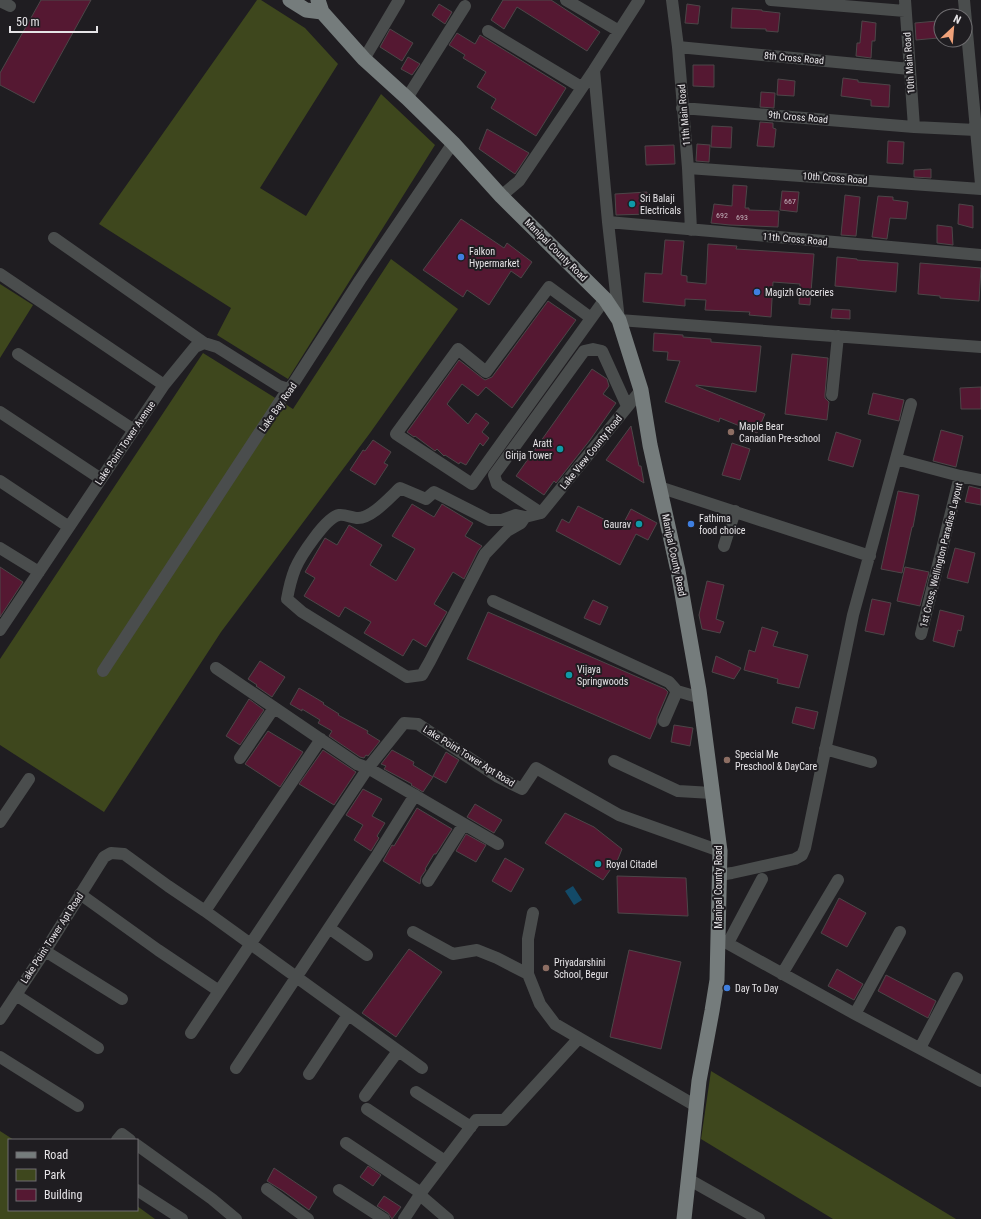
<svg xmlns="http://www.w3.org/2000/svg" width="981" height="1219" viewBox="0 0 981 1219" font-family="'Roboto Condensed',sans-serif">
<rect width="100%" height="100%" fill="#1f1d21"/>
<path fill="#3e471d" d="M 257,0 L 261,0 L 305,28 L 338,64 L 260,188 L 306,216 L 381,94 L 435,145 L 288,379 L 217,335 L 231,308 L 99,224 Z
M 391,259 L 458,309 L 370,433 L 221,632 L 104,812 L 0,745 L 0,659 L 203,353 L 293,409 Z
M 0,284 L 33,305 L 0,358 Z
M 711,1071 L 956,1219 L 833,1219 L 701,1139 Z
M 0,1131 L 14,1140 L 9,1140 L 9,1210 L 137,1210 L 137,1206 L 155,1219 L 0,1219 Z"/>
<path fill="#134a68" d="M 573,886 L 582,900 L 574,905 L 565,891 Z"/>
<path fill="#551832" stroke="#4c4648" d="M 41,0 L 91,0 L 34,103 L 0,85 L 0,73 Z
M 503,0 L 551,0 L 600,32 L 587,51 L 517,7 L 504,29 L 491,20 Z
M 439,4 L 452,12 L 445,24 L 432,15 Z
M 687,4 L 700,6 L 698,24 L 685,23 Z
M 732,8 L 762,10 L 762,11 L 780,13 L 778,32 L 766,31 L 766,29 L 731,28 Z
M 862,21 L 876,23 L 875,41 L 872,41 L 871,58 L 856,56 L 857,43 L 860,43 Z
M 937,21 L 938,38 L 916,40 L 915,23 Z
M 390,29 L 413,43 L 402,61 L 380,47 Z
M 457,33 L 475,44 L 480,35 L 566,88 L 536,136 L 491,108 L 496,99 L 477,87 L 486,72 L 463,58 L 465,55 L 449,45 Z
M 408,57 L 420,64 L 412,75 L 401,69 Z
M 693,65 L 714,65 L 714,87 L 693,86 Z
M 843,78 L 858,80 L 858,82 L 890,85 L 889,107 L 871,106 L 871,100 L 841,96 Z
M 778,79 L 795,81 L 794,96 L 777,95 Z
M 761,92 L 775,93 L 774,108 L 760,107 Z
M 760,122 L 773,123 L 773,128 L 776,129 L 774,147 L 757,146 Z
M 712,126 L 732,127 L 731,148 L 711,147 Z
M 487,129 L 529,153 L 515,174 L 479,149 Z
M 888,141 L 904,142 L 903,164 L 887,163 Z
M 697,144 L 710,145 L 709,162 L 696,161 Z
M 674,145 L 675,164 L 646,165 L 645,146 Z
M 931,169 L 931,178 L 914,177 L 914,170 Z
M 733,185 L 747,186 L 745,208 L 749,208 L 749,210 L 779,211 L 778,227 L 730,225 L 711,223 L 714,204 L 732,206 Z
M 782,191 L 799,192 L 797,212 L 780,210 Z
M 647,192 L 648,214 L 616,215 L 615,194 Z
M 845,195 L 860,197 L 856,236 L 841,235 Z
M 878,196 L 893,197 L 893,200 L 908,202 L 906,219 L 890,218 L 887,239 L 872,237 Z
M 959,204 L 973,206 L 973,228 L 958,224 Z
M 461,219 L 504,248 L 507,243 L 532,262 L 521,278 L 511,271 L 489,305 L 467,290 L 463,297 L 423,270 Z
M 937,225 L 952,227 L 953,245 L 937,243 Z
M 665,240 L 684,241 L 681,275 L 687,276 L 687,282 L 706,284 L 708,244 L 737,246 L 736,249 L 814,254 L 810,305 L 799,304 L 800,284 L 773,282 L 771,317 L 749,315 L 750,312 L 705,310 L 706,300 L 685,299 L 685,306 L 643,302 L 645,273 L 662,274 Z
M 837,257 L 857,259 L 857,260 L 898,263 L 896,292 L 835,286 Z
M 920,263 L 981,268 L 979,301 L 940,298 L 940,296 L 918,294 Z
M 548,301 L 576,320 L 512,408 L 486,387 L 478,396 L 462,384 L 447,404 L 468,424 L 476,413 L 489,423 L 482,432 L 489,438 L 483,446 L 480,443 L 466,465 L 460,462 L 459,464 L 445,455 L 444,456 L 437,449 L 435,451 L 415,436 L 414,437 L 407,432 L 459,360 L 482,378 L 485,380 L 492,377 Z
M 832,309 L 850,310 L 850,319 L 831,318 Z
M 654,333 L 683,335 L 683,337 L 711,339 L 711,342 L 761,346 L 756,392 L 696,385 L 696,386 L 765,414 L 757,433 L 720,418 L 719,422 L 665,402 L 680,361 L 667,360 L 668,352 L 653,351 Z
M 792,354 L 828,358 L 825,394 L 825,398 L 829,402 L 827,420 L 785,414 Z
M 592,369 L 607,379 L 609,386 L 603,394 L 616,403 L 590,440 L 556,483 L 554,481 L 544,495 L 516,476 Z
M 981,387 L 981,409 L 961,409 L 960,388 Z
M 873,393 L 904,400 L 899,421 L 868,414 Z
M 631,426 L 639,466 L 641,466 L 644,483 L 606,460 Z
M 941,430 L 963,436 L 956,467 L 933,461 Z
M 836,432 L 861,440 L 853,467 L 828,460 Z
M 373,440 L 391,452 L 384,463 L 388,465 L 375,485 L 350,470 L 363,450 L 365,451 Z
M 732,443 L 750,449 L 740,480 L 722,475 Z
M 969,486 L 981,489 L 981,505 L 965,502 Z
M 898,491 L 919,495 L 913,527 L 912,527 L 902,573 L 881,569 Z
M 412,504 L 434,517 L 442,504 L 445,506 L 473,523 L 465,536 L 482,546 L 478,551 L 464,579 L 453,572 L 434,604 L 447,612 L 426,647 L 413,639 L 403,656 L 364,633 L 371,622 L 345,607 L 339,617 L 304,596 L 315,578 L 305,572 L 325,538 L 337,545 L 349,525 L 382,545 L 370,565 L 396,581 L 415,549 L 392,536 Z
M 578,506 L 621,528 L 631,509 L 657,523 L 648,540 L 636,534 L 620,565 L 556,531 L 562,519 L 569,523 Z
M 955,548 L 975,553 L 968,583 L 947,578 Z
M 0,567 L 23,582 L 0,617 Z
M 905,567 L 929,572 L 920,606 L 897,601 Z
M 707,581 L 724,585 L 716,619 L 724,622 L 720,633 L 702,629 L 699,615 Z
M 872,599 L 891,603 L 884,635 L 865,631 Z
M 593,600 L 608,607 L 600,625 L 584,618 Z
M 940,610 L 964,616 L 961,631 L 958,630 L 954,647 L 933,641 Z
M 488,612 L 665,689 L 668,692 L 657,718 L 657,723 L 650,739 L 467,659 Z
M 762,627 L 778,632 L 773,646 L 808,655 L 799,688 L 777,683 L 778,679 L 744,670 L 749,650 L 755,652 Z
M 716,656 L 741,668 L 734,679 L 712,672 Z
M 260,661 L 285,677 L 272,697 L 256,686 L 257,685 L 248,679 Z
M 299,688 L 324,703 L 323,704 L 339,714 L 338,715 L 368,731 L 367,733 L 380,741 L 368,756 L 366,755 L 364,758 L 360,757 L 329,736 L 332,731 L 318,723 L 320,720 L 302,709 L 302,711 L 290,704 Z
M 249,699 L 264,710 L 240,745 L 226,736 Z
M 796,707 L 818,712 L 814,729 L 792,723 Z
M 674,725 L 693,728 L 690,746 L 671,742 Z
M 268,731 L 303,752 L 280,787 L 245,764 Z
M 323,750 L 356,772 L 334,805 L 299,784 Z
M 392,750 L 414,762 L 413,765 L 433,777 L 423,792 L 411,785 L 412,784 L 384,769 L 386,766 L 381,764 Z
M 446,752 L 459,760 L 446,783 L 433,776 Z
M 363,789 L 382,799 L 372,816 L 385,823 L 377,836 L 379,838 L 371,851 L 354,840 L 363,825 L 346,815 Z
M 475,804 L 502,820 L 494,833 L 467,817 Z
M 417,808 L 452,829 L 436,854 L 434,854 L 425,869 L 426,870 L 421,877 L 420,884 L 383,861 L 392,845 L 394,846 Z
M 565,813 L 594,827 L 622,849 L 618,859 L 603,880 L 545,843 Z
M 466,834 L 486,845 L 476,862 L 456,851 Z
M 505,858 L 524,869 L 511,892 L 492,881 Z
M 617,876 L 686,878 L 688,916 L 618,913 Z
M 839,898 L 866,913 L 847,947 L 821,933 Z
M 409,949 L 442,972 L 396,1037 L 362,1013 Z
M 629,950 L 681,962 L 661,1049 L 610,1037 Z
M 837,969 L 863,984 L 854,1000 L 828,986 Z
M 886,975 L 936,1001 L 928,1018 L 878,991 Z
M 368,1166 L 381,1175 L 373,1186 L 360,1177 Z
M 274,1168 L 317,1197 L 309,1210 L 283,1191 L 267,1181 Z
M 384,1196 L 401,1207 L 392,1219 L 388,1213 L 377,1206 Z"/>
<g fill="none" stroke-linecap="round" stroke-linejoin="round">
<path stroke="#4a4d4d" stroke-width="12" d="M 566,0 L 619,31
M 639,0 L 594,70 L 608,222 L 619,320 L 981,347
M 672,0 L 678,47 L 688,168 L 691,230
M 771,0 L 905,11
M 905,0 L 914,127
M 964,0 L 981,184
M 0,1 L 10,6
M 488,31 L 581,87
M 678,47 L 910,69
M 364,59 L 399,0
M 407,98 L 465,6
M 682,108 L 914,127 L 976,130
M 688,168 L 981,189
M 501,196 L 519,181 L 594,70
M 608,222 L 981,255
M 54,238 L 204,343
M 0,274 L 164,385
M 591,318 L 549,287 L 486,372 L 458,349 L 396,434 L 472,484 L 605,299
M 18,354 L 134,430
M 832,395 L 838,336
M 0,412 L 101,479
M 896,459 L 960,476 L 981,480
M 0,481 L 69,527
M 659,487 L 870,556
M 541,513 L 497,484 L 494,475 L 584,351 L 593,349 L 602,351 L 627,406
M 541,513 L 641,390
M 525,517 L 521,523 L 507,531 L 485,554 L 430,661 L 422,675 L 407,677 L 302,612 L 287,599 C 289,588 291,579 295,569 C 300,557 326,517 339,515 C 345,514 352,518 358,518 C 372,518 390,497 400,488 L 426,499 L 434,492 L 489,520 L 502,520 L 516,515 L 525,517 L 541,513
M 724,546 L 735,511
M 0,548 L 39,572
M 493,601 L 669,682 L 677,691 L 701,698
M 0,630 L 164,385 L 195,347 L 204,343 L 217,347 L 279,386 L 288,389
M 921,634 L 960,476
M 216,668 L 357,764 L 368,768 L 498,844
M 103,671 L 288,389 L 293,384 L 360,280 L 453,143
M 664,721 L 677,691
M 825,749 L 871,762
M 240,758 L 274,708
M 614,761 L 678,791 L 712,793
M 0,822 L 29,779
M 719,875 L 732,873 L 795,859 L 802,855 L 805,848 L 853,615 L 911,404
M 428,881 L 464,824
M 80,894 L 158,950 L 219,991
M 205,911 L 321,739
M 533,913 L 528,939 L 528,974 L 540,1004 L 555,1024 L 579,1038
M 329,928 L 367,955
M 413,932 L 453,954 L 477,950 L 497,958 L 528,974
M 718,938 L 855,1014 L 981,1081
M 728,943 L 762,879
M 45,951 L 122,999
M 782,974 L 838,880
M 16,995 L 98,1048
M 855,1014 L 900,932
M 0,1019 L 45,951 L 104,857 L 111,853 L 124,854 L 168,886 L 205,911 L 422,1068
M 191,1033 L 368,768 L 404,723 L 418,724 L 498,777 L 522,789 L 536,768 L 619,815 L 720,851
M 920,1048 L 957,978
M 0,1057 L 78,1106
M 236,1068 L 378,854 L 415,795
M 309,1074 L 348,1015
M 416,1092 L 471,1127
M 365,1096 L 398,1051
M 367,1109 L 445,1161
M 117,1140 L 122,1134 L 130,1140
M 346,1143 L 421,1193
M 137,1145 L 212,1199 L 236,1219
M 688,1179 L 759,1219
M 267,1189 L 308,1219
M 137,1190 L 182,1219
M 339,1190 L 384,1219
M 420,1195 L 448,1219
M 404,1219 L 423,1190 L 476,1120 L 504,1120 L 579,1038 L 696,1106"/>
<path stroke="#757c7c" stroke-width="15" d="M 290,0 L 306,10 L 322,12
M 318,0 L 322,12 L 364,59 L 407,98 L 453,143 L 501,196 L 605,299 L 619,320 L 641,390 L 650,445 L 678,571 L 699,690 L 720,851 L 717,980 L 712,1011 L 699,1081 L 684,1219"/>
</g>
<g fill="#0f9aa8" stroke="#1f1d21" stroke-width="1.5">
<circle cx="632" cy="204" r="4"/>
<circle cx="560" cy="449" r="4"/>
<circle cx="639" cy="524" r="4"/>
<circle cx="569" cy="675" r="4"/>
<circle cx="598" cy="864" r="4"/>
</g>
<g fill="#3f7fe0" stroke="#1f1d21" stroke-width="1.5">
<circle cx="461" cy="257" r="4"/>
<circle cx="757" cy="292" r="4"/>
<circle cx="691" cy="524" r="4"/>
<circle cx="727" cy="988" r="4"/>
</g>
<g fill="#8d6e63" stroke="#1f1d21" stroke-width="1.5">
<circle cx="731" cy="432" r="4"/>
<circle cx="727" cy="760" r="4"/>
<circle cx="546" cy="968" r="4"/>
</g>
<g text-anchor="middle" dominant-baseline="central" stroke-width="4" stroke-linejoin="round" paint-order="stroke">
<g font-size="8" fill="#c2b1ba">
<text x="790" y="201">667</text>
<text x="722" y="215">692</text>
<text x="742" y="217">693</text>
</g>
<g font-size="10" fill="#e6e4e7" stroke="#1f1d21">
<text transform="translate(794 58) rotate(5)">8th Cross Road</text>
<text transform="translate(909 63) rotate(-94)">10th Main Road</text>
<text transform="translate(684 115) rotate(-95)">11th Main Road</text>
<text transform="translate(798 117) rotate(5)">9th Cross Road</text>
<text transform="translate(835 178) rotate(4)">10th Cross Road</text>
<text transform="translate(795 239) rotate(5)">11th Cross Road</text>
<text transform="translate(556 250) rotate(45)">Manipal County Road</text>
<text transform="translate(278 407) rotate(-55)">Lake Bay Road</text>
<text transform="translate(125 443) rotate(-56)">Lake Point Tower Avenue</text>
<text transform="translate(591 452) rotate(-51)">Lake View County Road</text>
<text transform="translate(674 555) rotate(78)">Manipal County Road</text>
<text transform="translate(941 555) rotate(-76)">1st Cross, Wellington Paradise Layout</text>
<text transform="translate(469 756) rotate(32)">Lake Point Tower Apt Road</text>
<text transform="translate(718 887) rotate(-90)">Manipal County Road</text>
<text transform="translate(52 938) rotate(-57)">Lake Point Tower Apt Road</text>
</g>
<g font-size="10" fill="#e6e4e7" stroke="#1f1d21" text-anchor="start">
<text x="640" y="198">Sri Balaji<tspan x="640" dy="12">Electricals</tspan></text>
<text x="469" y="251">Falkon<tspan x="469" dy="12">Hypermarket</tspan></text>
<text x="765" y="292">Magizh Groceries</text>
<text x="739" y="426">Maple Bear<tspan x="739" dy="12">Canadian Pre-school</tspan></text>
<text x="552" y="443" text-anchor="end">Aratt<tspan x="552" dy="12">Girija Tower</tspan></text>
<text x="699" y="518">Fathima<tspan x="699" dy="12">food choice</tspan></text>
<text x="631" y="524" text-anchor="end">Gaurav</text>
<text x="577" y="669">Vijaya<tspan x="577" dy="12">Springwoods</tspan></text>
<text x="735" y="754">Special Me<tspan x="735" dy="12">Preschool &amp; DayCare</tspan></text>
<text x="606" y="864">Royal Citadel</text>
<text x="554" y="962">Priyadarshini<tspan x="554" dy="12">School, Begur</tspan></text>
<text x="735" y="988">Day To Day</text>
</g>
</g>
<rect x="8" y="1139" width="130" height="72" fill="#1f1d21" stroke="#6f6d70"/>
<rect x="16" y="1152" width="20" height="6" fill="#757c7c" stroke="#6f6d70"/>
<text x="44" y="1159" font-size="12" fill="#e6e4e7">Road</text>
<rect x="16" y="1169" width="20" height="12" fill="#3e471d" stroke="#6f6d70"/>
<text x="44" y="1179" font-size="12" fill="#e6e4e7">Park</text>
<rect x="16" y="1189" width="20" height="12" fill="#551832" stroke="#6f6d70"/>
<text x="44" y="1199" font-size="12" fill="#e6e4e7">Building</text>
<g transform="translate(953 28) rotate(26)"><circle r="19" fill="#1f1d21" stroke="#6f6d70"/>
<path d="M0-3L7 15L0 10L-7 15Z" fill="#f0a27a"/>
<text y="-6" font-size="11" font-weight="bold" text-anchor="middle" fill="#e6e4e7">N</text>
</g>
<path d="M10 26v6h87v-6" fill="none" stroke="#e6e4e7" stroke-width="2"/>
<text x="16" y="26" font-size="12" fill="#e6e4e7" stroke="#1f1d21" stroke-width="3" paint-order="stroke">50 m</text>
</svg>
